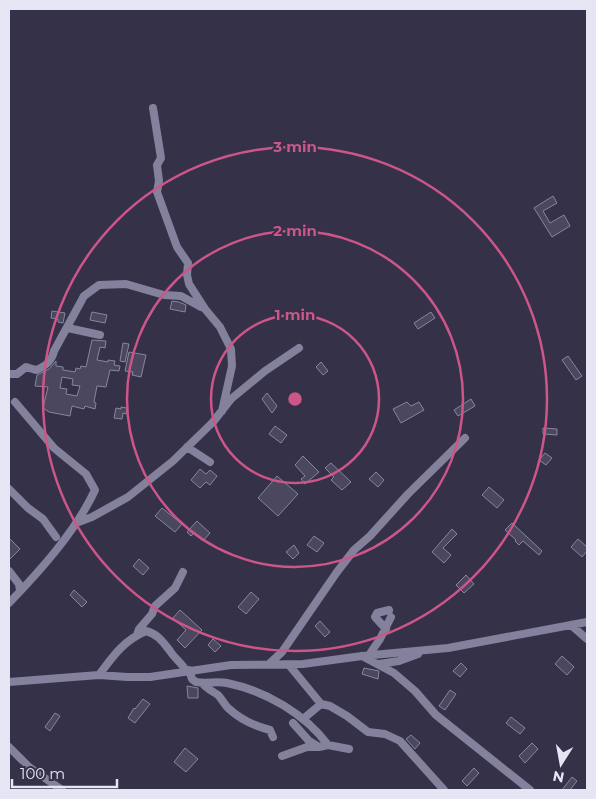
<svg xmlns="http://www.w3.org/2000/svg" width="596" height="799" viewBox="0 0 596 799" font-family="Montserrat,sans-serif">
<rect width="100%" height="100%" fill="#343148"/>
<path fill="#4a475f" stroke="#8886a0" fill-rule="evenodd" d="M 553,196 L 557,203 L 543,211 L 550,223 L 564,215 L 570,226 L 552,237 L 534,208 Z
M 172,301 L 179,302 L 186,305 L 185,312 L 170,309 Z
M 52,311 L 65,313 L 63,323 L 58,322 L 58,319 L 51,318 Z
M 92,312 L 107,315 L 105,323 L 90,320 Z
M 431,312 L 435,318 L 418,329 L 414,323 Z
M 92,340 L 106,341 L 105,348 L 100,347 L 97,360 L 108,362 L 108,360 L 115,361 L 114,365 L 120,366 L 119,371 L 110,370 L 106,387 L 97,386 L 94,402 L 96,403 L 95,409 L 85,406 L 84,409 L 72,406 L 70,416 L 49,412 L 43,408 L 48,387 L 35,386 L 37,375 L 49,369 L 56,361 L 56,366 L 63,367 L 63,370 L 75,372 L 76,368 L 80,369 L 81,366 L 86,367 ZM 62,377 L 73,379 L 72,385 L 80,386 L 77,396 L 66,394 L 67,389 L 60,388 Z
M 123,343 L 129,344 L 125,362 L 120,361 Z
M 129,352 L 146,355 L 141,377 L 132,375 L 133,372 L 125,371 Z
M 568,356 L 582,376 L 576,380 L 562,360 Z
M 321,362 L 328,371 L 323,375 L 316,367 Z
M 267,393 L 277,406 L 272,413 L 262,399 Z
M 471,399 L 475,406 L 458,416 L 454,410 Z
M 407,402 L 411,406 L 419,402 L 424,410 L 401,423 L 393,409 Z
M 121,407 L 127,408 L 126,414 L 123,413 L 122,419 L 114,418 L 116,408 L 121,409 Z
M 275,426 L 287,435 L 281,443 L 269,434 Z
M 543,428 L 557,429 L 557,435 L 543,434 Z
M 545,453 L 552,458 L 546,465 L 539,460 Z
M 303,456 L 319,472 L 305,484 L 301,479 L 305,476 L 295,465 Z
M 331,463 L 351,482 L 342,490 L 331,480 L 334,477 L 325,468 Z
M 200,469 L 206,474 L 210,470 L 217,476 L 210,485 L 206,482 L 200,488 L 191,480 Z
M 376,472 L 384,480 L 378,487 L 369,479 Z
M 277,476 L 298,494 L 278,516 L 258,498 Z
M 489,487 L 504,500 L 497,508 L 482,495 Z
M 162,508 L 182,524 L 175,532 L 155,516 Z
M 197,521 L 210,533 L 203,541 L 194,533 L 191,536 L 187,532 Z
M 512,523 L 542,551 L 539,555 L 523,541 L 519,545 L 515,541 L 516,540 L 505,530 Z
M 452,529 L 457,534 L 443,548 L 451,555 L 444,563 L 432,552 Z
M 314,536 L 324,543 L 317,552 L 307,545 Z
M 9,538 L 20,549 L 9,560 Z
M 578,539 L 587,547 L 587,551 L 582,557 L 571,547 Z
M 294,545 L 299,553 L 293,559 L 286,552 Z
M 139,559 L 149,568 L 143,575 L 133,566 Z
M 466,575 L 474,584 L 464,593 L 456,585 Z
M 74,590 L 87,602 L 82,607 L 70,595 Z
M 251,592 L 259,599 L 246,614 L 238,607 Z
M 180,610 L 202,630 L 185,648 L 177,640 L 186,630 L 173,618 Z
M 320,621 L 330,632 L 325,637 L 315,626 Z
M 213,639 L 221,646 L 215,652 L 208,645 Z
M 562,656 L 574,667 L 567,675 L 555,664 Z
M 461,663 L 467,669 L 460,677 L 453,671 Z
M 364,668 L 379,671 L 378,679 L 362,674 Z
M 187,686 L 198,688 L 198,698 L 188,698 Z
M 450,690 L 456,694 L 445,710 L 439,706 Z
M 143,699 L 150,704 L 135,723 L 128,718 L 134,708 L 135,709 Z
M 55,713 L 60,716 L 50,731 L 45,727 Z
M 511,717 L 525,728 L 520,734 L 506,723 Z
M 411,735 L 420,743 L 415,749 L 406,739 Z
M 532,743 L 538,749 L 525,763 L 519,756 Z
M 185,748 L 198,759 L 186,772 L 174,762 Z
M 474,768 L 479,773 L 467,786 L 462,781 Z
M 572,777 L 577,781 L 570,790 L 562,790 Z"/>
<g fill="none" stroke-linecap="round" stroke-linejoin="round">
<path stroke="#83819b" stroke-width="8" d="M 153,108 L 161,158 L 157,165 L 159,181 L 157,192 L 177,247 L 188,263 L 187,275 L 189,284 L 205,309 L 220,327 L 231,349 L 232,366 L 222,411
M 68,328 L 100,335
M 9,374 L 17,374 L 26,367 L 36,370 C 46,366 52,361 54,351 L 84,296 L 99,285 L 126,284 L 164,295 L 181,296 L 201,307
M 187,447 L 210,462
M 9,489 L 28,508 L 43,519 L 56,537
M 76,523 L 92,517 L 128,497 L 173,461 L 213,422 L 231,399 L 265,371 L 299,348
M 9,571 L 19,584 L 20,591
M 9,603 C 40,571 76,531 95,490 L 86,474 L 54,448 L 15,402
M 571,625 L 587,639
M 386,629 L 375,617 L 377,613 L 389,610
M 137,635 L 139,629 L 152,614 L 155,606 L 175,588 L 183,572
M 369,655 L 380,639 L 391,617
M 362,656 L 394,673 L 415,691 L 436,715 L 530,790
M 269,664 L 282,652 L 337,572 L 354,550 L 370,536 L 408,494 L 465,438
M 379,664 L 399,661 L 418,654
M 289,665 L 321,704 L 330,706 L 347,716 L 368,732 L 385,734 L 400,741 L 444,790
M 189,670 L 192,679 L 196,682 C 206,684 217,681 227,683 C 266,691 305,714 328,745 L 349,749
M 99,675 C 113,656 123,641 146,631 C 158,634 163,642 170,651 C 175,659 182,663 186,671
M 9,682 L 99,675 L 127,677 L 150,677 L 231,665 L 303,664 L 362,656 L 448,648 L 587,622
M 202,683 C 207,689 212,691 218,695 C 222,699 224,704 228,708 C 241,720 254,726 270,730 L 273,737
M 303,719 L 321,704
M 293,723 L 309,741 L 319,747 L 328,745
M 9,747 L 29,767 L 62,790
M 282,756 L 307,747 L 319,747"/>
</g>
<g fill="none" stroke="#cd5689" stroke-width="2.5">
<circle cx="295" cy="399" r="84"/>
<circle cx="295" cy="399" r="168"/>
<circle cx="295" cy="399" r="252"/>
</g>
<circle cx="295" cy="399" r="8" fill="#cd5689" stroke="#343148" stroke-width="2.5"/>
<g font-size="15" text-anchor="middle" font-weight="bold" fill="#cd5689" stroke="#343148" stroke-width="4" stroke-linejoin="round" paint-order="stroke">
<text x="295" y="152">3 min</text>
<text x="295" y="236">2 min</text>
<text x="295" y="320">1 min</text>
</g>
<rect width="596" height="799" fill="none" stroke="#e6e5f4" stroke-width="20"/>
<g transform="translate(561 764) rotate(191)" stroke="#343148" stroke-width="4" paint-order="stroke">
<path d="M0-4L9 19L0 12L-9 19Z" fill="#e6e5f4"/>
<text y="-8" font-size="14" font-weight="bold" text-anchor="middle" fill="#e6e5f4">N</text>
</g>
<path d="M12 779v8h105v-8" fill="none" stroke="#e6e5f4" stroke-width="2.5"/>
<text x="20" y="779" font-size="15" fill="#e6e5f4" stroke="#343148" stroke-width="4" paint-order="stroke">100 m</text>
</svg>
